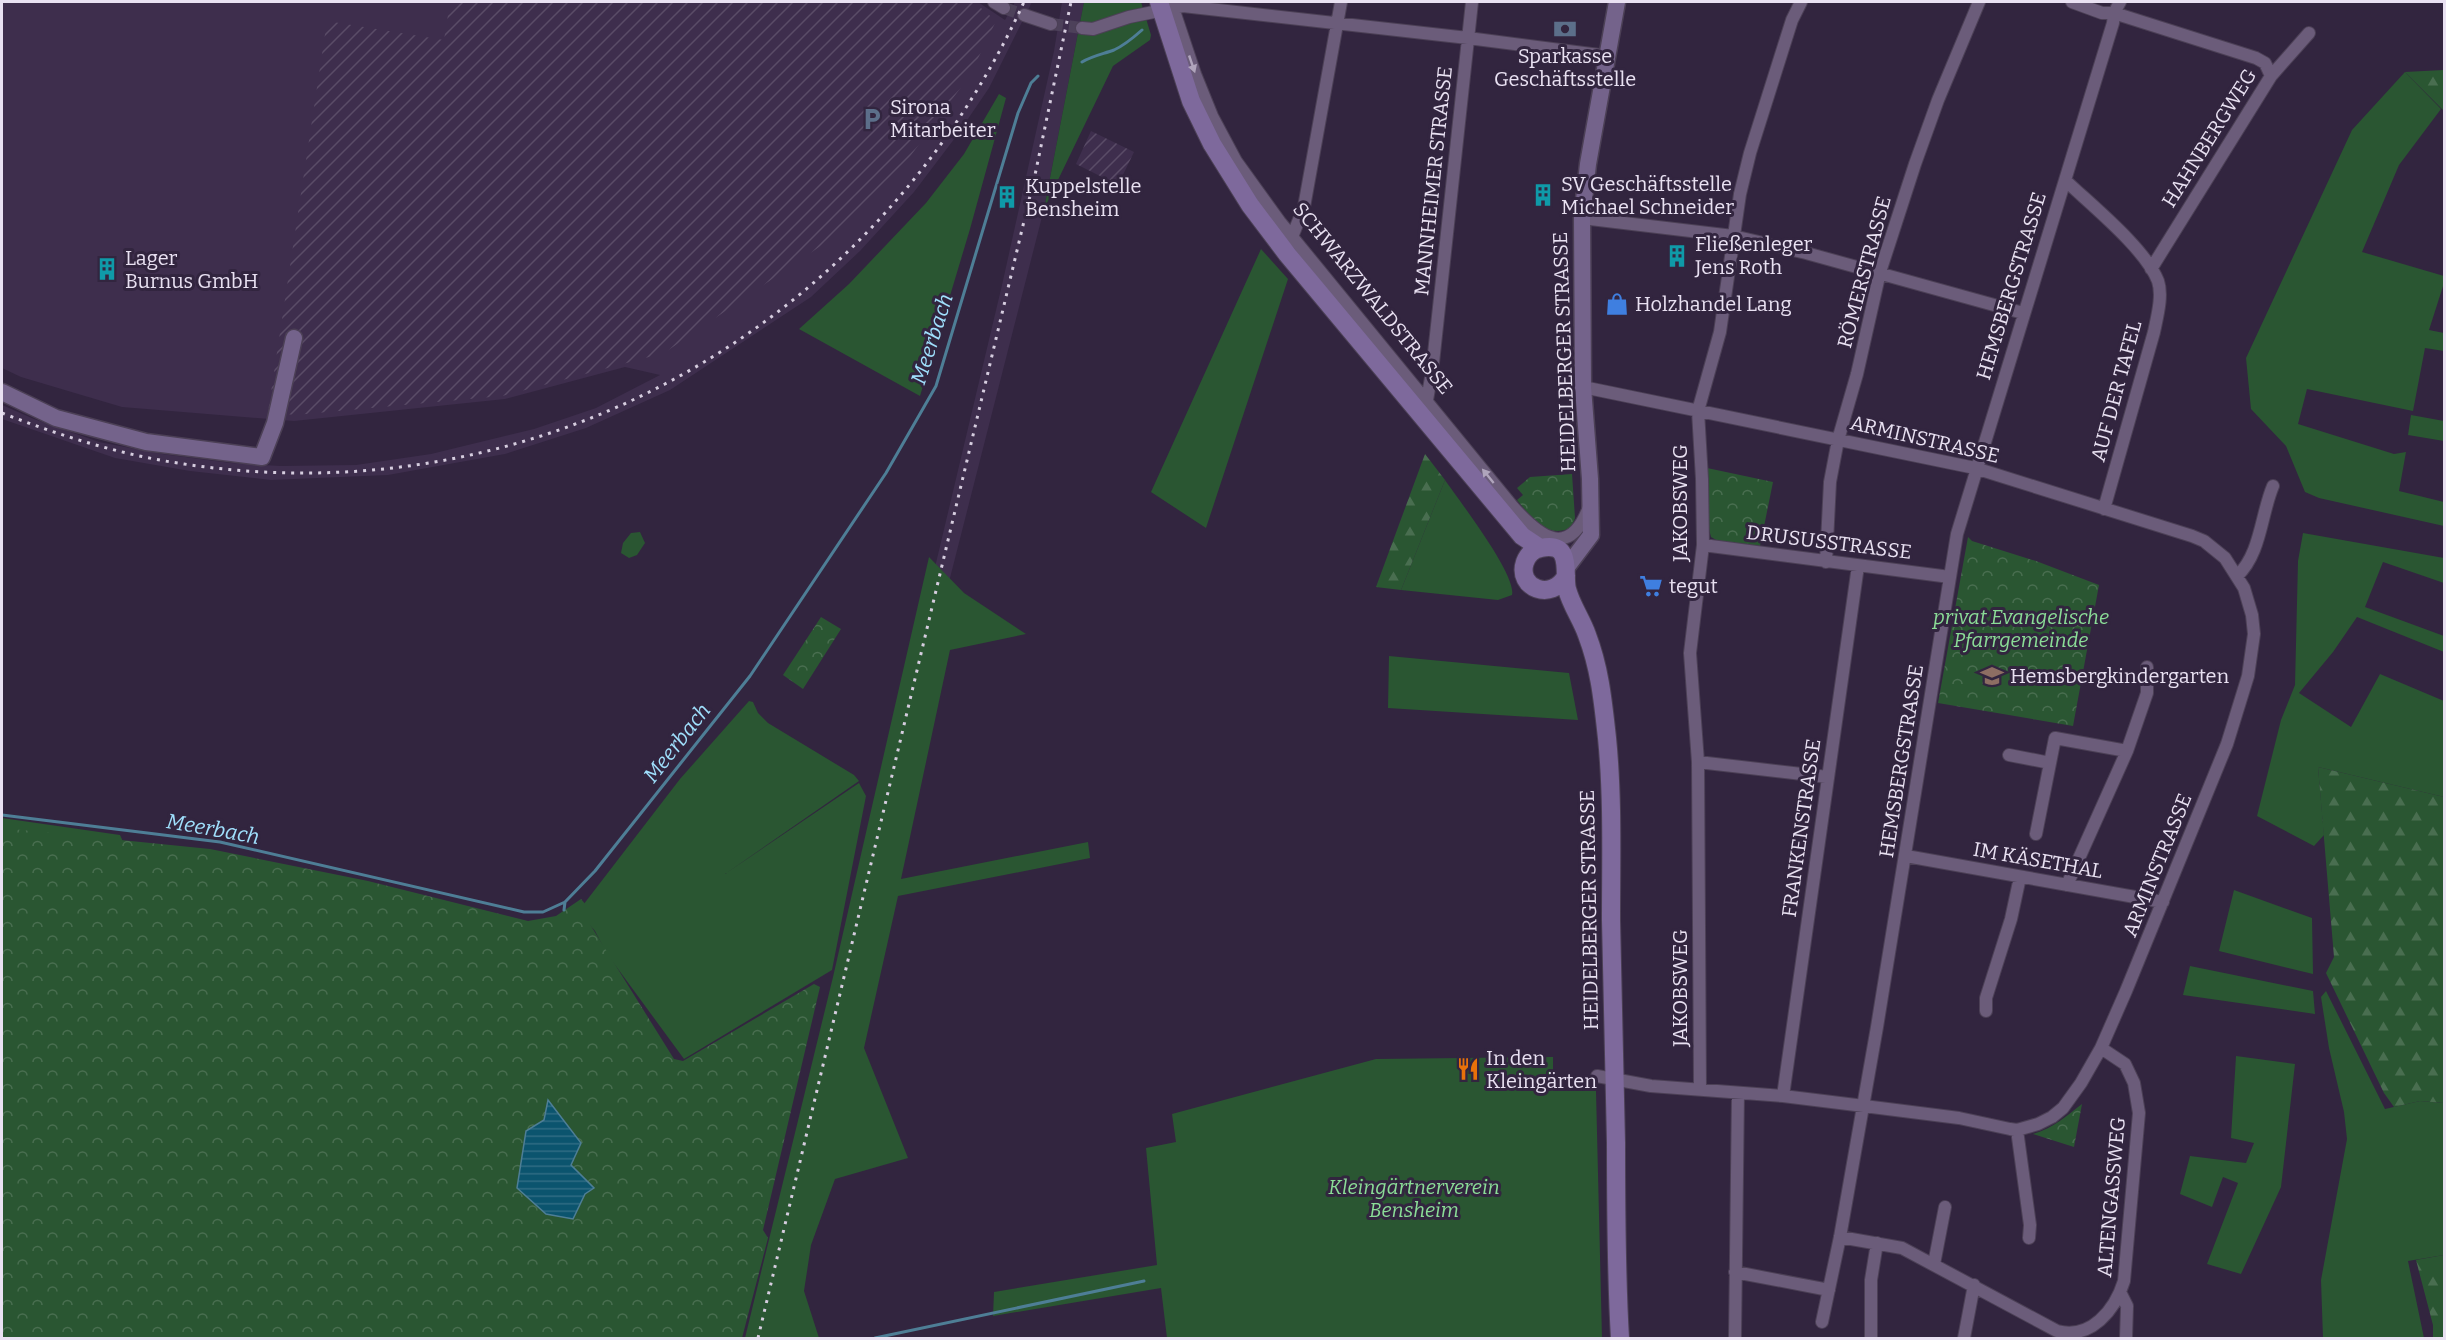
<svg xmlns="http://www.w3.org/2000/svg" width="2446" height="1340" viewBox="0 0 2446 1340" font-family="Bitter,serif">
<defs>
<pattern id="industrial-furrows" width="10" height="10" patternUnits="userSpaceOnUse" patternTransform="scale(1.5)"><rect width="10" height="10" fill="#3e2e4d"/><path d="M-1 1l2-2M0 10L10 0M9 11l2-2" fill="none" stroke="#5a4c67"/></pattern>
<pattern id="forest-firs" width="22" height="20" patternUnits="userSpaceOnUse" patternTransform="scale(1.5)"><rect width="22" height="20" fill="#2a5632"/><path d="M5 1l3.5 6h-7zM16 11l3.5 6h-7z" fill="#496e50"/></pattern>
<pattern id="park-crowns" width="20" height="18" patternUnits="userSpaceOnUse" patternTransform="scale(1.5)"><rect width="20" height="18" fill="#2a5632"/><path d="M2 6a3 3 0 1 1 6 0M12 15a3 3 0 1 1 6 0" fill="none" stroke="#496e50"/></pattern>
<pattern id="water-rules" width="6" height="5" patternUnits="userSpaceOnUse" patternTransform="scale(1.5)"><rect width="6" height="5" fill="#0b546e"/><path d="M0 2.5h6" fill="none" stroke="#2f6c83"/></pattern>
</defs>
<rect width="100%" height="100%" fill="#32253f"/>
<path fill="#3e2e4d" d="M 2,2 L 978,2 L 1005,20 L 1015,2 L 1032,2 L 989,88 L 955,138 L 914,192 L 860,251 L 811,297 L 670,390 L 586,428 L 505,454 L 388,475 L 271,480 L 190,471 L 115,458 L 2,419 L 2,405 L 34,419 L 99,442 L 162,454 L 231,463 L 281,466 L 356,465 L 431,454 L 534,429 L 596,408 L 660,375 L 625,367 L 505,399 L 294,421 L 122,407 L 21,377 L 2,368 Z
M 1062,2 L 1084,2 L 1044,209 L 950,578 L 927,687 L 752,1338 L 1002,285 L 1054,51 Z"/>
<path fill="url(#industrial-furrows)" d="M 450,2 L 974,2 L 996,21 L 970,75 L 895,177 L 825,243 L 664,353 L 502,396 L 295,415 L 268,412 L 327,21 L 444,40 Z
M 1091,131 L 1134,152 L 1118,185 L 1076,164 Z"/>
<path fill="#2a5632" d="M 1084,2 L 1141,2 L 1151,35 L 1150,40 L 1113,66 L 1044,209 Z
M 2405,72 L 2441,109 L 2399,165 L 2362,252 L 2444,276 L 2444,283 L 2429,330 L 2444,333 L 2444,351 L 2425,348 L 2413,411 L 2307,389 L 2298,424 L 2394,454 L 2406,452 L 2399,491 L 2444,502 L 2444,526 L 2319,498 L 2305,492 L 2286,446 L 2251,409 L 2246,358 L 2352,130 Z
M 999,94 L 1006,98 L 970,229 L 920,396 L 799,329 L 849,284 L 926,203 L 964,154 Z
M 1261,249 L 1288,279 L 1206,528 L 1151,492 Z
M 2411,415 L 2444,421 L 2444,441 L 2408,435 Z
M 1445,480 C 1458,499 1517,575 1512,595 L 1498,600 L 1401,590 Z
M 640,532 L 645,543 L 637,555 L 629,558 L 621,553 L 623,543 L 631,533 Z
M 2303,533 L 2444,558 L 2444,583 L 2383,562 L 2365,607 L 2444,636 L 2444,652 L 2357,617 L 2333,652 L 2299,693 L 2351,727 L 2380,674 L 2444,701 L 2444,797 L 2318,767 L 2324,835 L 2314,846 L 2257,816 L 2281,720 L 2295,685 L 2298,561 Z
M 929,557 L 964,593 L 1026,634 L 950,650 L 901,879 L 1088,842 L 1090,858 L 898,896 L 864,1048 L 908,1158 L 835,1179 L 811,1245 L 804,1291 L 819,1338 L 745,1338 L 833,977 Z
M 1389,656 L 1569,673 L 1578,720 L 1388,708 Z
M 749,701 L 753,702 L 758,713 L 768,723 L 854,775 L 859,781 L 725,874 L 859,783 L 866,796 L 832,970 L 684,1059 L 607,954 L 595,931 L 582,916 L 580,909 L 680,779 Z
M 2,818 L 120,835 L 126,848 L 2,847 Z
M 2234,890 L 2312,918 L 2313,974 L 2219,951 Z
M 2190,966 L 2313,991 L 2315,1014 L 2183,995 Z
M 2326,991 L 2385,1109 L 2420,1101 L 2444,1103 L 2444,1255 L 2408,1261 L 2424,1338 L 2323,1338 L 2321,1280 L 2347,1139 L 2344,1112 L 2329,1048 L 2321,997 Z
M 2236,1056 L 2295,1064 L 2281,1187 L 2241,1274 L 2207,1264 L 2238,1183 L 2223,1177 L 2212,1207 L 2180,1194 L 2190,1156 L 2246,1163 L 2254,1143 L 2231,1138 Z
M 1553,1057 L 1553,1091 L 1596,1091 L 1602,1338 L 1167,1338 L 1161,1288 L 993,1316 L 994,1292 L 1157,1265 L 1146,1148 L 1176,1142 L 1172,1114 L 1376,1059 Z"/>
<path fill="url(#forest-firs)" d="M 2444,70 L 2444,111 L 2405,72 Z
M 1425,454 L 1445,480 L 1401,590 L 1376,587 Z
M 2318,767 L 2444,797 L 2444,1103 L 2420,1101 L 2394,1107 L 2384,1093 L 2326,973 L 2334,957 Z
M 2444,1255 L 2444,1338 L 2433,1338 L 2433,1325 L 2416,1260 Z"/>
<path fill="url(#park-crowns)" d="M 1707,468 L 1773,482 L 1760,546 L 1718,541 L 1711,537 L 1709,529 Z
M 1572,474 L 1575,518 L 1571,528 C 1545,539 1532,518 1517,500 L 1523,495 L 1517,488 L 1530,477 Z
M 1968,537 L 1972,541 L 2036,561 L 2099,585 L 2073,726 L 1938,703 Z
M 821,617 L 841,629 L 803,689 L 783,675 Z
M 2,828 L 210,849 L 368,881 L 528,921 L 556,916 L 581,899 L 586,905 L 586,918 L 674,1059 L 683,1061 L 814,984 L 820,987 L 763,1230 L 768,1238 L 742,1338 L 2,1338 Z
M 2082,1104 L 2074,1147 L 2033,1134 C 2054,1128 2066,1116 2082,1104 Z"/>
<path fill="url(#water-rules)" stroke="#4e7e96" stroke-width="1.5" d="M 548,1100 L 581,1143 L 571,1165 L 594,1188 L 585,1194 L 573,1219 L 546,1214 L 517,1188 L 526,1131 L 544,1120 Z"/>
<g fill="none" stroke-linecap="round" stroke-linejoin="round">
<path stroke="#4e7e96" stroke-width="3" d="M 1082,62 C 1092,56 1103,54 1114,50 C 1125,45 1133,38 1142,30
M 2,815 L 220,842 L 524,912 L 543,912 L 565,902 L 595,871 L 750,676 L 886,473 L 936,386 L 1018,113 L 1031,83 L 1038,76
M 564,910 L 565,902
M 875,1338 L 1144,1281"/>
<path stroke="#4d415a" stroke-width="12" stroke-dasharray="12 6" stroke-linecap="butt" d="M 1004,8 L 1024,15
M 1051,24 L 1082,28"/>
<g stroke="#4c4056" stroke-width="14">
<path id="street" d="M 994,2 L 1004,8
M 2072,2 L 2102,13 L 2114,13 L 2256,58 L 2265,63 L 2271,76
M 1173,8 L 1195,74 L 1212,116 L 1236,161 L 1280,222 L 1513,507 C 1540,537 1569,560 1589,507
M 1024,15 L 1051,24
M 1082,28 L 1093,29 L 1129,17 L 1183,6 L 1468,38 L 1607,56
M 2065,180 C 2091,205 2145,248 2158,281 C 2163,296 2157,317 2154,332 L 2104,509
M 1582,218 L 1733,236 L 1806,253 L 2023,313
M 1292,237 L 1304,207 L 1341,2
M 2151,269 L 2271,76 L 2309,33
M 1583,387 L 1975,468 L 2192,536 L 2204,541 L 2225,558 L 2244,588 L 2252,615 L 2254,634 L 2248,676 L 2227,744 L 2126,991 L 2101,1048 L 2081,1083 L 2063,1108 L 2052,1117 L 2038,1124 L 2017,1130 L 2010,1129 L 1959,1118 L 1864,1106 L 1783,1096 L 1651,1086 L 1597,1076
M 1427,400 L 1432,372 L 1472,2
M 1703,545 L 1950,577
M 1826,562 L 1830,482 L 1838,440 L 1857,374 L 1880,272 L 1915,164 L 1938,100 L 1979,2
M 2237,576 C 2261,554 2261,514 2273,486
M 2009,755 L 2050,763
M 1698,762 L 1828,777
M 2036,834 L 2055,738 L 2127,751
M 1906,856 L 2163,902
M 2067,885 L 2127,751 L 2147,693 L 2147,667
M 1986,1011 L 1986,998 L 2011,919 L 2020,877
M 1700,1089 L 1698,762 L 1690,653 L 1703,545 L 1702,479 L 1698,411 L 1720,332 L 1740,194 L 1750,153 L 1792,20 L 1801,2
M 1783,1096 L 1858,566
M 2017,1130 L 2030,1225 L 2029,1238
M 1840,1237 L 1902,1248 L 2057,1331 C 2091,1340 2115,1310 2124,1281 L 2139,1113 L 2134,1083 L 2125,1064 L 2101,1048
M 1934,1264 L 1945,1207
M 1735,1272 L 1829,1290
M 2120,1292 L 2127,1306 L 2126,1338
M 1822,1322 L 1840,1237 L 1877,1027 L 1957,534 L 2113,23 L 2114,13 L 2120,2
M 1735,1338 L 1738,1093
M 1871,1338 L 1871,1280 L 1877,1243
M 1964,1338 L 1974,1285"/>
</g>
<g stroke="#4c4056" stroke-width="19">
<path id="secondary" d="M 2,392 L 56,418 L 146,442 L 262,457 L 275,423 L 294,338
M 1567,567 L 1591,535 L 1590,479 L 1583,387 L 1582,218 L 1588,164 L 1617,2"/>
</g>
<g stroke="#4c4056" stroke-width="20">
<path id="primary" d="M 1159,2 L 1191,101 L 1212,144 L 1250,205 L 1287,254 L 1522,536 L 1540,548
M 1566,576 C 1552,602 1516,588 1525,562 C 1528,554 1534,549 1541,548 C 1574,541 1563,575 1567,589 C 1571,605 1582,620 1587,635 C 1600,669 1603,702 1607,738 C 1613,798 1611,859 1611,920 C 1612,994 1614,1068 1616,1143 C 1616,1208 1616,1273 1620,1338"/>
</g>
<use href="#street" stroke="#6b5c7a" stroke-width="12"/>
<use href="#secondary" stroke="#74638b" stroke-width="16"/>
<use href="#primary" stroke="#7e699c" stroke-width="18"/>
<path stroke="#d6cddf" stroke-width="3" stroke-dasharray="3 6" stroke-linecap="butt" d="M 2,413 C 61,436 121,455 184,464 C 541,518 875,326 1024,2
M 758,1338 L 1035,175 L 1071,2"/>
</g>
<defs><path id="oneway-solid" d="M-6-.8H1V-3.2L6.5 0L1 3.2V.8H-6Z" transform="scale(1.5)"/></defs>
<g fill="#b0a5bc">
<use href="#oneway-solid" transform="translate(1192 64) rotate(71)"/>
<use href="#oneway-solid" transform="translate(1488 476) rotate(-129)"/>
</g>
<defs>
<g id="bank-bare" transform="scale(1.8)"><path d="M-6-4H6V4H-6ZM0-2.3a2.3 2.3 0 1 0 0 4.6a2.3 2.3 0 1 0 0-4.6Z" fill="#5c6f8a" stroke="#32253f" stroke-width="2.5" paint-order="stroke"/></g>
<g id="parking-bare" transform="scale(1.8)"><path d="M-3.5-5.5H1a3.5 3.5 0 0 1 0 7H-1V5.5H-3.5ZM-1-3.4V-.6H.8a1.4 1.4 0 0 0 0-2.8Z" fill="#5c6f8a" stroke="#32253f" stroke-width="2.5" paint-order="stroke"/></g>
<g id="building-bare" transform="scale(1.8)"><path d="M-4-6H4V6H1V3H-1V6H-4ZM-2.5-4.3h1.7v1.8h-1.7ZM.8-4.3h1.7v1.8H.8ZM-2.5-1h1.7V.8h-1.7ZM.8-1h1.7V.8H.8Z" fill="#0f9aa8" stroke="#32253f" stroke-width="2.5" paint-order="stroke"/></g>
<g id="shop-bare" transform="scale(1.8)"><path d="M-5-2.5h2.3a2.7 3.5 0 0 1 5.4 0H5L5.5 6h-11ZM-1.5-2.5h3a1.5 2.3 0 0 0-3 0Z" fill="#3f7fe0" stroke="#32253f" stroke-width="2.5" paint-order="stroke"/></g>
<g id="supermarket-bare" transform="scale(1.8)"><path d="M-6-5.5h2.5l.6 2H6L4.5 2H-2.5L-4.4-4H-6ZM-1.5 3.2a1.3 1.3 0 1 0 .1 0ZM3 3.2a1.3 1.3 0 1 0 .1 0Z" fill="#3f7fe0" stroke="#32253f" stroke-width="2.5" paint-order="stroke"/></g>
<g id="school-bare" transform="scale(1.8)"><path d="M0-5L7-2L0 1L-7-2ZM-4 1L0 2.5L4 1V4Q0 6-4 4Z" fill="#8d6e63" stroke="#32253f" stroke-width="2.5" paint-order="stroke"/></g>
<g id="restaurant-bare" transform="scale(1.8)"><path d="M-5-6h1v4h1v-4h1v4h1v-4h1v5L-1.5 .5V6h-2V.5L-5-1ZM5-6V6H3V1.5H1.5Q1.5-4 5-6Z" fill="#e8710a" stroke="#32253f" stroke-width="2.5" paint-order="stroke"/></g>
</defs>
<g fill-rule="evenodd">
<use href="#bank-bare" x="1565" y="29"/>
<use href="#parking-bare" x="872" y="119"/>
<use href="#building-bare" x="1543" y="195"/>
<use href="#building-bare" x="1007" y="197"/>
<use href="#building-bare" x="1677" y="256"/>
<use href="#building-bare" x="107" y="269"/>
<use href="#shop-bare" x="1617" y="304"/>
<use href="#supermarket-bare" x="1651" y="586"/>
<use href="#school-bare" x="1992" y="676"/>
<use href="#restaurant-bare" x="1468" y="1069"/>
</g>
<g text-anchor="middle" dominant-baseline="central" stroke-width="6" stroke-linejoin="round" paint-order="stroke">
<g font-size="20" fill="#e9e1f2" stroke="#32253f" text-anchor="start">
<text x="1565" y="56" text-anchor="middle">Sparkasse<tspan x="1565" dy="23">Geschäftsstelle</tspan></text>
<text x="890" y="107">Sirona<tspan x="890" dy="23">Mitarbeiter</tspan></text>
<text x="1561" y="184">SV Geschäftsstelle<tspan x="1561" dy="23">Michael Schneider</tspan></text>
<text x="1025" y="186">Kuppelstelle<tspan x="1025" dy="23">Bensheim</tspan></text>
<text x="1695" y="244">Fließenleger<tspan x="1695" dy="23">Jens Roth</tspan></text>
<text x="125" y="258">Lager<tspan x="125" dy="23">Burnus GmbH</tspan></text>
<text x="1635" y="304">Holzhandel Lang</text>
<text x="1669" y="586">tegut</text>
<text x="2010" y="676">Hemsbergkindergarten</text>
<text x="1486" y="1058">In den<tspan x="1486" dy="23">Kleingärten</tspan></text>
</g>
<g font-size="20" fill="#e9e1f2" stroke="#32253f">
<text transform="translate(2209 138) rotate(-58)">HAHNBERGWEG</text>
<text transform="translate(1433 181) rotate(-84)">MANNHEIMER STRASSE</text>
<text transform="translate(1864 272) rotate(-75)">RÖMERSTRASSE</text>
<text transform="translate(2011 286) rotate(-73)">HEMSBERGSTRASSE</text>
<text transform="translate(1373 298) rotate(51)">SCHWARZWALDSTRASSE</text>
<text transform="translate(1564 352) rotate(-92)">HEIDELBERGER STRASSE</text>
<text transform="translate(2116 391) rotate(-75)">AUF DER TAFEL</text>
<text transform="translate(1925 439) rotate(13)">ARMINSTRASSE</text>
<text transform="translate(1680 503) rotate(-90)">JAKOBSWEG</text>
<text transform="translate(1829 542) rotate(7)">DRUSUSSTRASSE</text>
<text transform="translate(1901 761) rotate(-81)">HEMSBERGSTRASSE</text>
<text transform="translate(1801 828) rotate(-82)">FRANKENSTRASSE</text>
<text transform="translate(2038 860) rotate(10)">IM KÄSETHAL</text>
<text transform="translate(2157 865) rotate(-68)">ARMINSTRASSE</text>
<text transform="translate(1589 910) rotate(-91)">HEIDELBERGER STRASSE</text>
<text transform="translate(1680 988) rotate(-90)">JAKOBSWEG</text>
<text transform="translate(2111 1197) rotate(-85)">ALTENGASSWEG</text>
</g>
<g font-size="20" font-style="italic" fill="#8bdd97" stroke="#32253f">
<text x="2021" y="617">privat Evangelische<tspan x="2021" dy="23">Pfarrgemeinde</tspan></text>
<text x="1414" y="1187">Kleingärtnerverein<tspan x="1414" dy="23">Bensheim</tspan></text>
</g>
<g font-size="21" font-style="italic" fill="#a0e0fd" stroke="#32253f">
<text transform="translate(932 339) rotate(-72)">Meerbach</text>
<text transform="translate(677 743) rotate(-52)">Meerbach</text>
<text transform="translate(213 829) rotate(10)">Meerbach</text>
</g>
</g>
<rect width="2446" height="1340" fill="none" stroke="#e9e1f2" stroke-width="6"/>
</svg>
